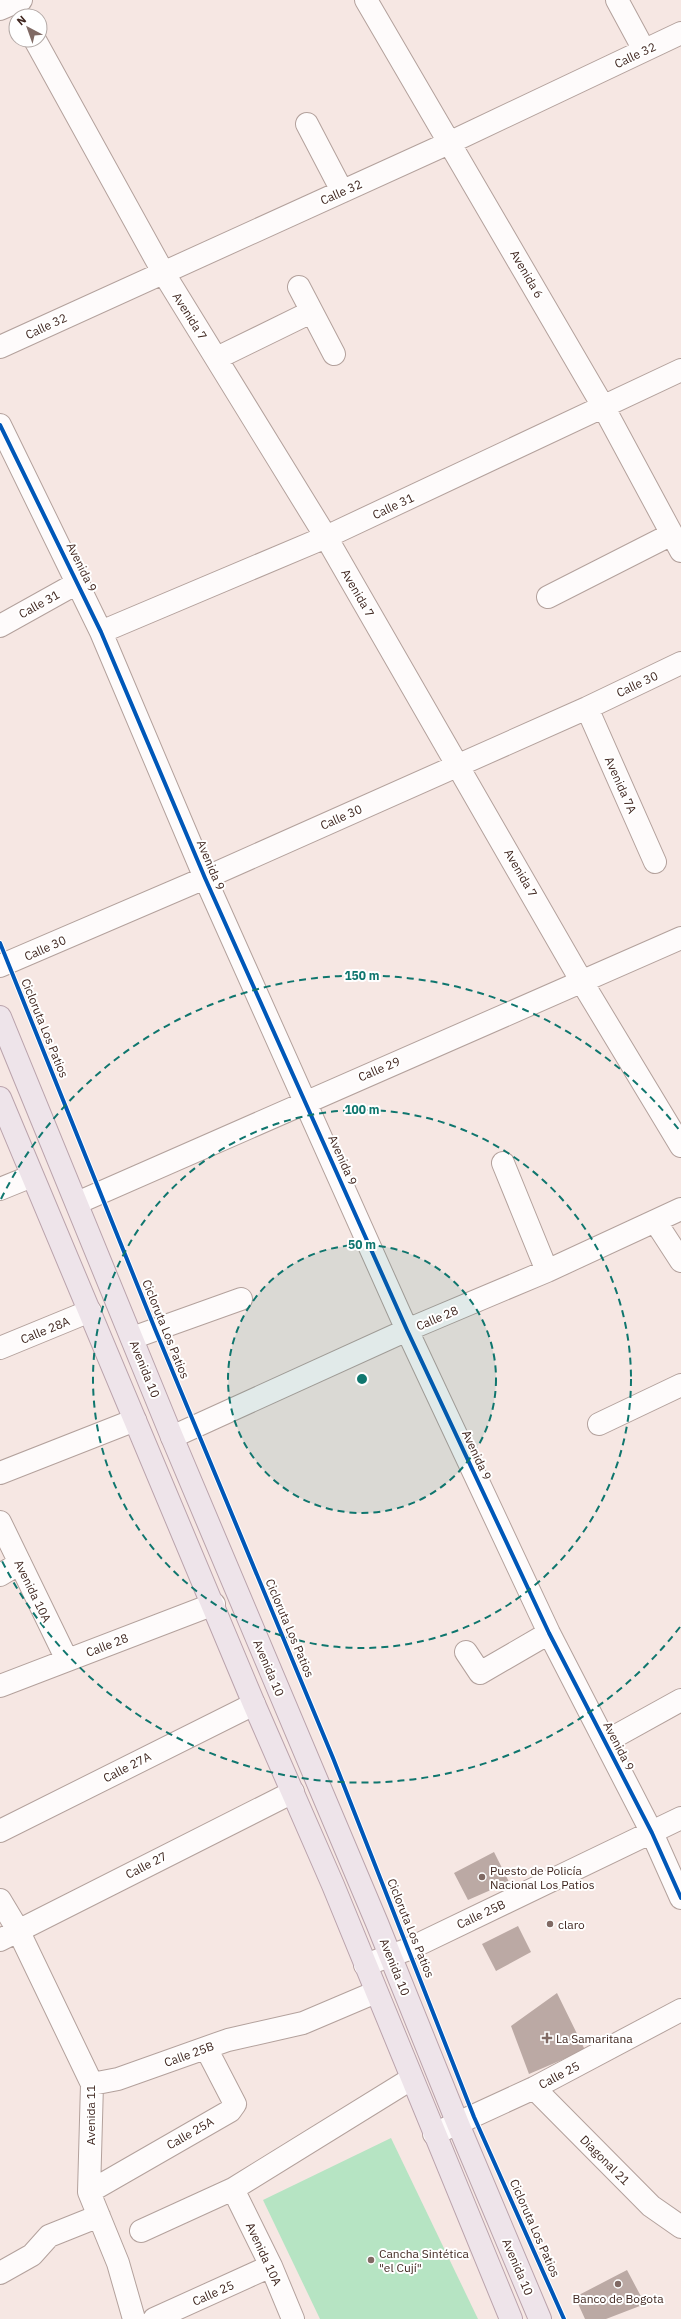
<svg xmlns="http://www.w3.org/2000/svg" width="681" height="2319" viewBox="0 0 681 2319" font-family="'IBM Plex Sans',sans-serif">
<rect width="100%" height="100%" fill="#f6e7e3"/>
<path fill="#b6e4c3" d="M 391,2138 L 478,2319 L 320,2319 L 263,2200 Z"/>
<path fill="#bba9a4" d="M 494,1852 L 509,1882 L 468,1900 L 454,1873 Z
M 518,1926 L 531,1952 L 496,1971 L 482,1944 Z
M 557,1993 L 585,2050 L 529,2074 L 511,2026 Z
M 627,2270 L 645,2304 L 606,2319 L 585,2319 L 575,2297 Z"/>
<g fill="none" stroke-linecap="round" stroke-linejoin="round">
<g stroke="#b3a19c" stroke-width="24">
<path id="minor" d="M 366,0 L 604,408 L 681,551
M 617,0 L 644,50
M 0,9 L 21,0
M 35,40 L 163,272 L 326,537 L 582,982 L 681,1146
M 307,124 L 342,191
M 299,287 L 334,354
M 0,347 L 451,142 L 681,33
M 217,358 L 311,312
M 0,425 L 101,632 L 205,878 L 407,1330 L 549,1633 L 652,1833 L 681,1898
M 548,597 L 672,534
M 0,626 L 79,582
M 101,632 L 326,537 L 681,370
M 587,708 L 655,862
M 0,966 L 205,878 L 587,708 L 681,663
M 503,1163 L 547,1271
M 0,1189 L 32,1176
M 77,1203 L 681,938
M 655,1221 L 681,1261
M 132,1338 L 241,1299
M 0,1348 L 90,1311
M 599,1424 L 681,1385
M 172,1437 L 407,1330 L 547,1271 L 681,1209
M 0,1473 L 135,1420
M 0,1522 L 67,1660
M 0,1575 L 20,1563
M 466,1652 L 480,1673 L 549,1633
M 0,1686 L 214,1604
M 605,1742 L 681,1700
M 0,1831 L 254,1704
M 0,1900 L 18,1930 L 92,2084 L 89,2192 L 118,2263 L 134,2319
M 0,1940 L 293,1792
M 365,1965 L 409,1949 L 681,1818
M 92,2084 L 118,2079 L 228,2040 L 303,2023 L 376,1992
M 534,2088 L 651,2206 L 681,2227
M 434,2134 L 534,2088 L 681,2010
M 233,2189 L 271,2266 L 293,2319
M 89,2192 L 230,2111 L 235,2104 L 206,2048
M 141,2231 L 233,2189 L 411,2079
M 0,2273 L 32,2255 L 49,2236 L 99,2216
M 154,2319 L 271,2266"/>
</g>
<g stroke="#baa3ac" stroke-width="24">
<path id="major" d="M 0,1017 L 172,1437 L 377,1923 L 458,2124 L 540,2319
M 0,1098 L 254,1704 L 333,1885 L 511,2319"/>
</g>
<use href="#minor" stroke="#fefbfb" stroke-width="22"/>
<use href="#major" stroke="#eee4ea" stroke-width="22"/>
<g stroke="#fff" stroke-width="6">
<path id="cycleway" d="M 0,425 L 101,632 L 205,878 L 407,1330 L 549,1633 L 652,1833 L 681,1898
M 0,943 L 155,1329 L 333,1758 L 474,2117 L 564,2319"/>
</g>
<use href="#cycleway" stroke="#0057b8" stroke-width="4"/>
</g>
<circle cx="362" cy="1379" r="134" fill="#0f766e" fill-opacity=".12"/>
<g fill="none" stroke="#0f766e" stroke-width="2" stroke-dasharray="7 5">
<circle cx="362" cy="1379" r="134"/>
<circle cx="362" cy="1379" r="269"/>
<path d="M680 1627A403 403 0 0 1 1 1559M1 1199A403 403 0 0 1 680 1131"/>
</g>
<g fill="#806a64" stroke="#fff" stroke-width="1.5">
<circle cx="482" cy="1877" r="4"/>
<circle cx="550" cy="1924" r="4"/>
<path d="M545 2032h4v4h4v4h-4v4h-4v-4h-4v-4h4z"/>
<circle cx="371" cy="2260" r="4"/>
<circle cx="618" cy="2284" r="4"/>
</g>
<g text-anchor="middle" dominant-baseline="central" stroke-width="4" stroke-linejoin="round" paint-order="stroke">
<g font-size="12" fill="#402720" stroke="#fff">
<text transform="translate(635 55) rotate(-25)">Calle 32</text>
<text transform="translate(341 192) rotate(-24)">Calle 32</text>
<text transform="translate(527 274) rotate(60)">Avenida 6</text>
<text transform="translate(190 316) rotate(58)">Avenida 7</text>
<text transform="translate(46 326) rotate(-25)">Calle 32</text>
<text transform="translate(393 506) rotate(-25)">Calle 31</text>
<text transform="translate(82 567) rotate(64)">Avenida 9</text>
<text transform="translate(358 593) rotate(60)">Avenida 7</text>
<text transform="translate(39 604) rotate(-29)">Calle 31</text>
<text transform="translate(637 684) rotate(-25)">Calle 30</text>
<text transform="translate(621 785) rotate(66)">Avenida 7A</text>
<text transform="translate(341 817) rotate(-24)">Calle 30</text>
<text transform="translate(211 865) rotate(67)">Avenida 9</text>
<text transform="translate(521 873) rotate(60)">Avenida 7</text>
<text transform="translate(45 948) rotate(-24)">Calle 30</text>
<text transform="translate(45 1028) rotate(68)">Cicloruta Los Patios</text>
<text transform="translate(379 1069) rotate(-23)">Calle 29</text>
<text transform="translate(343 1160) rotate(66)">Avenida 9</text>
<text transform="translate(437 1318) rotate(-23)">Calle 28</text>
<text transform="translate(166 1329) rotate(68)">Cicloruta Los Patios</text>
<text transform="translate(45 1330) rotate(-22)">Calle 28A</text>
<text transform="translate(145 1369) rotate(68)">Avenida 10</text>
<text transform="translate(477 1455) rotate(65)">Avenida 9</text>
<text transform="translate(33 1591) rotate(64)">Avenida 10A</text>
<text transform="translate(290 1628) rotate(67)">Cicloruta Los Patios</text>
<text transform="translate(107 1645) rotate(-21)">Calle 28</text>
<text transform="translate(269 1668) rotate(67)">Avenida 10</text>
<text transform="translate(619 1746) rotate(63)">Avenida 9</text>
<text transform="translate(127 1767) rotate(-27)">Calle 27A</text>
<text transform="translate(146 1865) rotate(-27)">Calle 27</text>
<text transform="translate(481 1914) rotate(-25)">Calle 25B</text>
<text transform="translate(411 1928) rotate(68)">Cicloruta Los Patios</text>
<text transform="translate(395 1967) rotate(68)">Avenida 10</text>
<text transform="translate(189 2054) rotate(-20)">Calle 25B</text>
<text transform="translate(559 2075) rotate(-28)">Calle 25</text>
<text transform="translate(90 2115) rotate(-90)">Avenida 11</text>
<text transform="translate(190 2133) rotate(-30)">Calle 25A</text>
<text transform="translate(605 2160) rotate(45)">Diagonal 21</text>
<text transform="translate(535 2228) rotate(66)">Cicloruta Los Patios</text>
<text transform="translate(264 2254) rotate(65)">Avenida 10A</text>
<text transform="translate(518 2267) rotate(67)">Avenida 10</text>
<text transform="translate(213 2293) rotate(-24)">Calle 25</text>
</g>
<g font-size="12" fill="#402720" stroke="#fff" text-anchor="start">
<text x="490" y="1870">Puesto de Policía<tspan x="490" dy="14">Nacional Los Patios</tspan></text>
<text x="558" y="1924">claro</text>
<text x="556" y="2038">La Samaritana</text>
<text x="379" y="2253">Cancha Sintética<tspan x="379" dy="14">"el Cují"</tspan></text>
<text x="618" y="2298" text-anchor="middle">Banco de Bogota</text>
</g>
</g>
<circle cx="362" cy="1379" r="6" fill="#0f766e" stroke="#fff" stroke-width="2"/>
<g font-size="12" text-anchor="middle" font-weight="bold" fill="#0f766e" stroke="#fff" stroke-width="4" stroke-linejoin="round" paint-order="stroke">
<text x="362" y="980">150 m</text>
<text x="362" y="1114">100 m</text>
<text x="362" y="1249">50 m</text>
</g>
<g transform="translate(28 28) rotate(319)"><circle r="19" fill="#ffffff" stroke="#b3a9a6"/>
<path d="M0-3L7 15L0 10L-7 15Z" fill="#806a64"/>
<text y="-6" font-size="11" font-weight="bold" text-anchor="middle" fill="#402720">N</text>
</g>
</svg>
